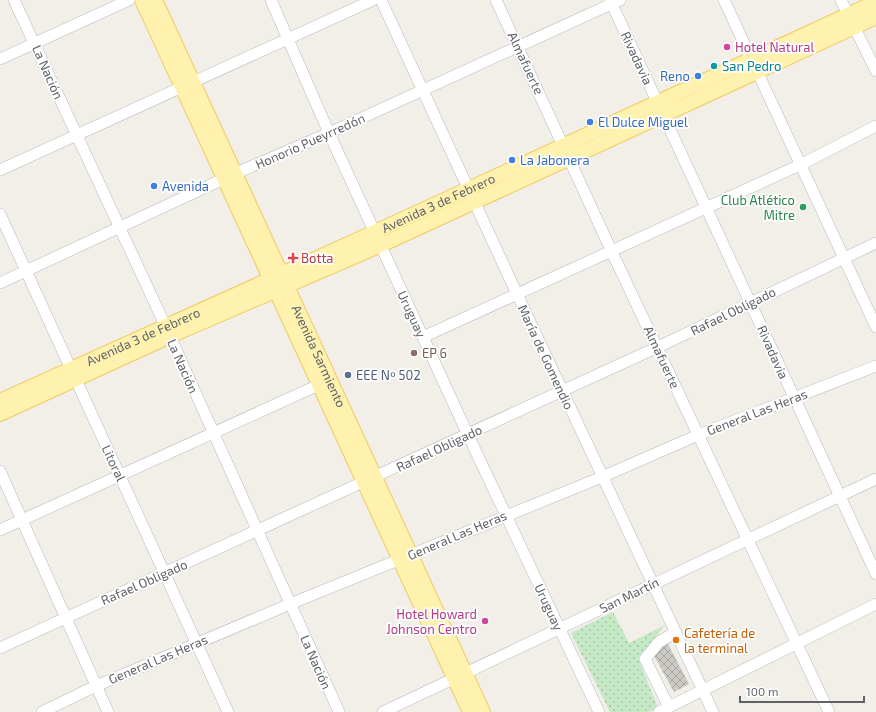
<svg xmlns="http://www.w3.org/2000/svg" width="876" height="712" font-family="'Exo 2',sans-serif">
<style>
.park{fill:url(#park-dots)}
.building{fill:url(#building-cross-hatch)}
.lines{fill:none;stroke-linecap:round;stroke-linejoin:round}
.minor-casing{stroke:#b5b8bc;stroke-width:12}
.major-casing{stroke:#f2c960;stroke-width:16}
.minor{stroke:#fff;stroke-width:11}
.major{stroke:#fff2af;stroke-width:14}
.hotel-dot{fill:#d1479c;stroke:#fff;stroke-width:1.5}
.culture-dot{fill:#0f9aa8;stroke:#fff;stroke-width:1.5}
.shop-dot{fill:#3f7fe0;stroke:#fff;stroke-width:1.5}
.leisure-dot{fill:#2e9e5b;stroke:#fff;stroke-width:1.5}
.health-dot{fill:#e0444e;stroke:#fff;stroke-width:1.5}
.education-dot{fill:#8d6e63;stroke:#fff;stroke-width:1.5}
.service-dot{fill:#5c6f8a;stroke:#fff;stroke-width:1.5}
.food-dot{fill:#e8710a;stroke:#fff;stroke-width:1.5}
.labels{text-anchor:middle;stroke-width:3.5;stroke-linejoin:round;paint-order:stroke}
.hotel-label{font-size:13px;fill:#b23c85;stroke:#fff;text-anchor:start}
.street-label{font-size:13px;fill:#5f6368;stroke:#fff}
.culture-label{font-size:13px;fill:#0d838f;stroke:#fff;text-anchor:start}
.shop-label{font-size:13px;fill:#366cbe;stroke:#fff;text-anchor:start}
.leisure-label{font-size:13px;fill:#27864d;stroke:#fff;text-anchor:end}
.health-label{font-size:13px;fill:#be3a42;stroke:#fff;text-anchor:start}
.education-label{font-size:13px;fill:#785e54;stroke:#fff;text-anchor:start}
.service-label{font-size:13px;fill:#4e5e75;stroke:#fff;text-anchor:start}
.food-label{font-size:13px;fill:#c56008;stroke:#fff;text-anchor:start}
</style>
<defs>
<pattern id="park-dots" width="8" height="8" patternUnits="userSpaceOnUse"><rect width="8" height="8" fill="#c5e8c5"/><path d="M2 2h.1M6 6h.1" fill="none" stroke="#a3c0a4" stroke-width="1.8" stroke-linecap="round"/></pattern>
<pattern id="building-cross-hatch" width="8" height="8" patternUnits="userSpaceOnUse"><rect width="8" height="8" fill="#cccac5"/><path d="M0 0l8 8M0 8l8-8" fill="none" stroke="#a9a8a4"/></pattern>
</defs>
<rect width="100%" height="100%" fill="#f1efe8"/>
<!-- park -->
<path class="park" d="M 613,612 L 629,643 L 665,625 L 638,658 L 658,708 L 649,712 L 610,712 L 571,633 Z"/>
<!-- building -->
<path class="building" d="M 668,644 L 689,684 L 674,692 L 652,652 Z"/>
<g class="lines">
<defs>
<path id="minor" d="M 14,0 L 165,325 L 339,712
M 271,0 L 329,133 L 468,435 L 599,712
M 381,0 L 517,294 L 713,712
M 496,0 L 611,250 L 829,712
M 610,0 L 876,574
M 724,0 L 876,327
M 841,0 L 876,71
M 0,59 L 129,0
M 0,170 L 373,0
M 0,214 L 228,712
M 0,283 L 234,174 L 329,133 L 620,0
M 423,337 L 802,164 L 876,126
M 0,471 L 108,712
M 0,530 L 325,382
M 0,648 L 658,347 L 876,243
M 669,707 L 645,659 L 659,642 L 676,632
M 42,712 L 96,686 L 290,604 L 602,477 L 698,435 L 876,366
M 383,712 L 876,479
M 659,712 L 876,604"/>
<g id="major">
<path d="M 142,0 L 470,712"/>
<path id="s1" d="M 155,0 L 483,712"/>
<path id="s2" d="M 0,401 L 375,232 L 876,2"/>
<path d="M 0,414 L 170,336 L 381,245 L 876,17"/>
</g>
</defs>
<!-- minor casing -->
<use href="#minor" class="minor-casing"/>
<!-- major casing -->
<use href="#major" class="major-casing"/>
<!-- minor -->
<use href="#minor" class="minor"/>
<!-- major -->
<use href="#major" class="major"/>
</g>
<!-- markers -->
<g class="hotel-dot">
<circle cx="727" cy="47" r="4"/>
<circle cx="485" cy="621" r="4"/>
</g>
<circle class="culture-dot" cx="714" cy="66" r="4"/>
<g class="shop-dot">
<circle cx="698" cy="76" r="4"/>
<circle cx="590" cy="122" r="4"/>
<circle cx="512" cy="160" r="4"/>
<circle cx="154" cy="186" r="4"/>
</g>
<circle class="leisure-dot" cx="803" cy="207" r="4"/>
<path class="health-dot" d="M291 252h4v4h4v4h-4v4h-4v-4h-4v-4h4z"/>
<circle class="education-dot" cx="414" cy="353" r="4"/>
<circle class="service-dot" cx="348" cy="375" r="4"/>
<circle class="food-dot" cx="676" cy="640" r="4"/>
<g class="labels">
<!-- hotel labels -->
<g class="hotel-label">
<text x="735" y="52">Hotel Natural</text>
<text x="477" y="619" text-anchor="end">Hotel Howard<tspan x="477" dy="15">Johnson Centro</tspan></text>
</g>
<!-- street labels -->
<g class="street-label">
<text transform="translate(637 58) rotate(65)" y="5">Rivadavia</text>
<text transform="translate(526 63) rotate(65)" y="5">Almafuerte</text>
<text transform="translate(48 72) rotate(66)" y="5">La Nación</text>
<text transform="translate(310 141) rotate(-24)" y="5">Honorio Pueyrredón</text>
<text dy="5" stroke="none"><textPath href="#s2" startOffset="481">Avenida 3 de Febrero</textPath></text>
<text transform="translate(733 311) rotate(-26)" y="5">Rafael Obligado</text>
<text transform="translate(412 314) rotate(65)" y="5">Uruguay</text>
<text dy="5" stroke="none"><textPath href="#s2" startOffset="157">Avenida 3 de Febrero</textPath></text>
<text transform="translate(773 352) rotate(66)" y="5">Rivadavia</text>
<text dy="5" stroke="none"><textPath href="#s1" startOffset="392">Avenida Sarmiento</textPath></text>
<text transform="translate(546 357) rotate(65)" y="5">María de Gomendio</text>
<text transform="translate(662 357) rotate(65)" y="5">Almafuerte</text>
<text transform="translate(183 366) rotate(66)" y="5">La Nación</text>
<text transform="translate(757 412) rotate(-21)" y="5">General Las Heras</text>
<text transform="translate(439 448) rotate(-25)" y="5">Rafael Obligado</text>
<text transform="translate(114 463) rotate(65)" y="5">Litoral</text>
<text transform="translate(457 535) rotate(-23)" y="5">General Las Heras</text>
<text transform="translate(144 582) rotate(-24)" y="5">Rafael Obligado</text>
<text transform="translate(629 595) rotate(-26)" y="5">San Martín</text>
<text transform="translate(549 607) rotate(65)" y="5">Uruguay</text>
<text transform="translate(158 659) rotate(-23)" y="5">General Las Heras</text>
<text transform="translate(316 662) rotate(66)" y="5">La Nación</text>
</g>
<!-- culture labels -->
<g class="culture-label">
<text x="722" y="71">San Pedro</text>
</g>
<!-- shop labels -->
<g class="shop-label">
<text x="690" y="81" text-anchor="end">Reno</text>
<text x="598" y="127">El Dulce Miguel</text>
<text x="520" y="165">La Jabonera</text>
<text x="162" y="191">Avenida</text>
</g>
<!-- leisure labels -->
<g class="leisure-label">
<text x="795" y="205">Club Atlético<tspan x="795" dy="15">Mitre</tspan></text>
</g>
<!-- health labels -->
<g class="health-label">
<text x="301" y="263">Botta</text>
</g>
<!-- education labels -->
<g class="education-label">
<text x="422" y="358">EP 6</text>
</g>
<!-- service labels -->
<g class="service-label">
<text x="356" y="380">EEE Nº 502</text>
</g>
<!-- food labels -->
<g class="food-label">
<text x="684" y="638">Cafetería de<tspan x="684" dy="15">la terminal</tspan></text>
</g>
</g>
<!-- scale -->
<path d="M740 696v6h124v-6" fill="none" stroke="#5f6368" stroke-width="2"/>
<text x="746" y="696" font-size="12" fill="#5f6368" stroke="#ffffff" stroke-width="3" paint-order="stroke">100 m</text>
</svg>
